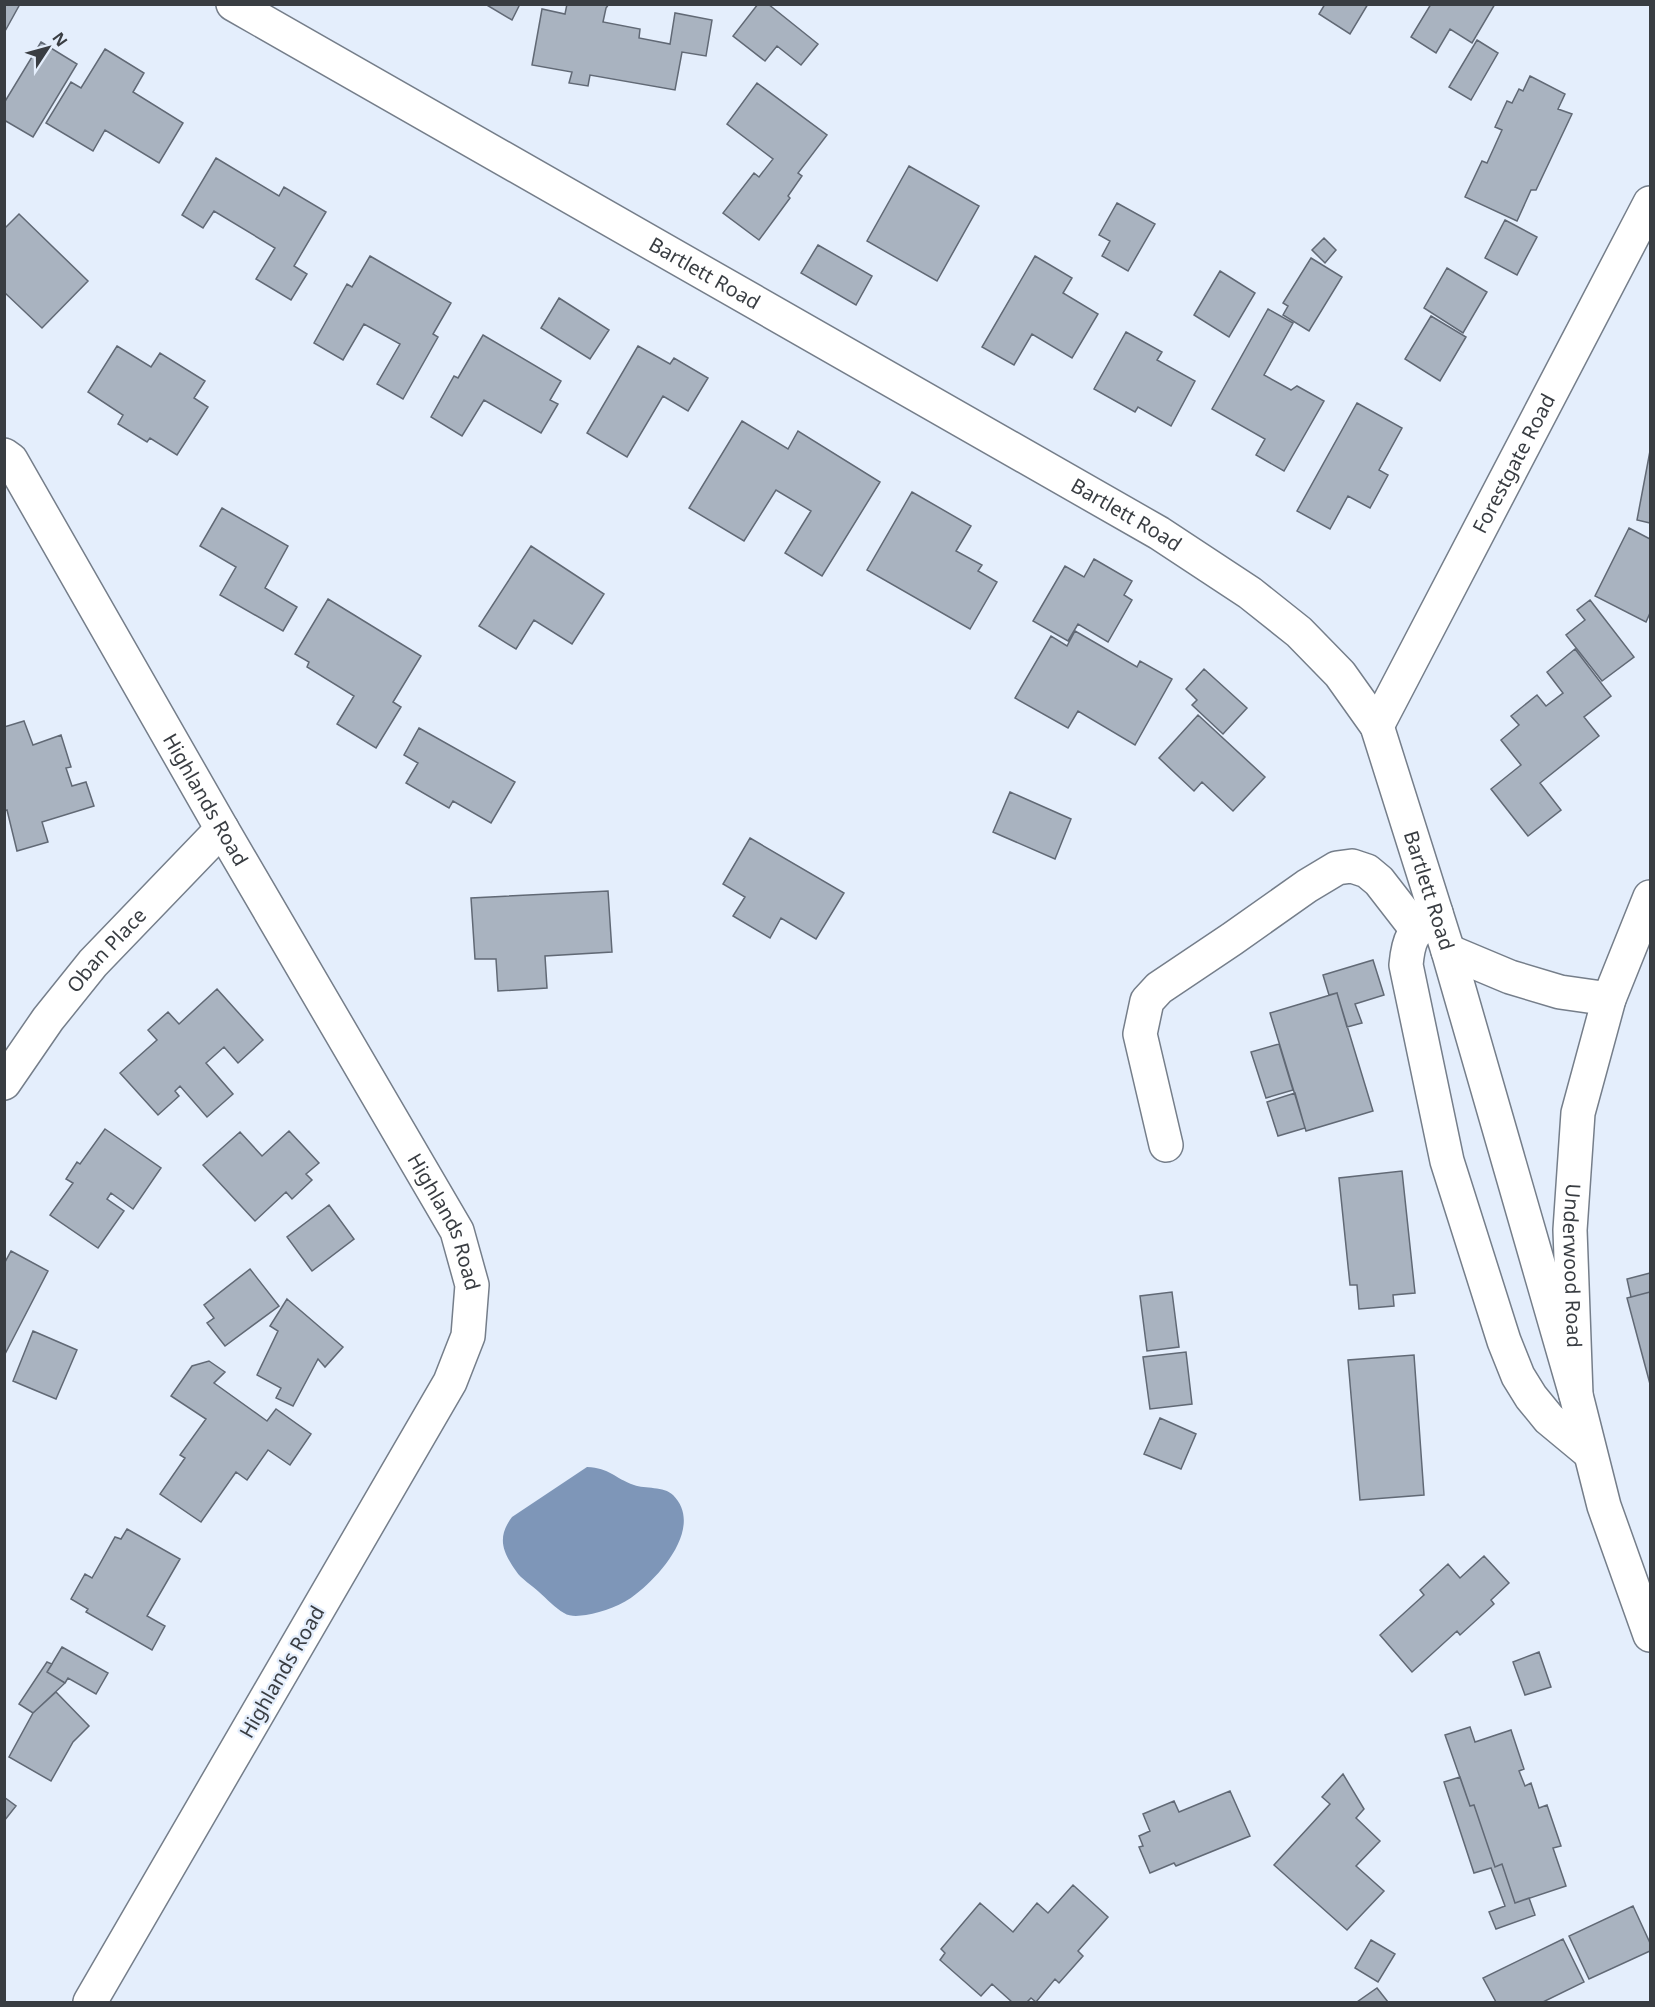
<svg xmlns="http://www.w3.org/2000/svg" width="1655" height="2007" font-family="'Noto Sans',sans-serif">
<style>
.water{fill:#7e96b8}
.building{fill:#a9b3c0;stroke:#616975;stroke-width:1.5}
.lines{fill:none;stroke-linecap:round;stroke-linejoin:round}
.minor-casing{stroke:#757e8a;stroke-width:36}
.minor{stroke:#fff;stroke-width:33}
.labels{text-anchor:middle;stroke-width:4.5;stroke-linejoin:round;paint-order:stroke}
.street-label{font-size:20px;fill:#393d42;stroke:#e4eefc}
</style>
<rect width="100%" height="100%" fill="#e4eefc"/>
<!-- water -->
<path class="water" d="M 587,1467 C 610,1468 614,1478 634,1485 C 645,1489 664,1486 673,1495 C 704,1526 661,1575 636,1594 C 623,1605 603,1612 586,1615 C 579,1616 570,1617 564,1613 C 555,1608 547,1599 539,1592 C 532,1585 521,1579 516,1571 C 502,1551 497,1537 512,1517 Z"/>
<!-- building -->
<path class="building" d="M 4,4 L 20,4 L 4,33 Z
M 485,4 L 520,4 L 512,20 Z
M 567,4 L 609,4 L 606,8 L 603,22 L 640,29 L 639,38 L 670,44 L 675,13 L 712,20 L 706,56 L 682,52 L 675,90 L 590,75 L 588,86 L 569,83 L 572,72 L 532,65 L 542,9 L 565,14 Z
M 758,4 L 768,4 L 818,44 L 801,65 L 777,46 L 765,61 L 733,36 Z
M 1325,4 L 1368,4 L 1350,34 L 1319,14 Z
M 1431,4 L 1495,4 L 1472,43 L 1450,29 L 1436,53 L 1411,37 Z
M 1477,40 L 1498,53 L 1471,100 L 1449,87 Z
M 41,42 L 77,64 L 33,137 L 4,120 L 4,103 Z
M 105,49 L 144,73 L 133,92 L 183,123 L 159,163 L 105,130 L 93,151 L 46,123 L 71,82 L 81,88 Z
M 1530,76 L 1565,94 L 1558,109 L 1572,114 L 1536,190 L 1531,190 L 1517,221 L 1465,197 L 1482,161 L 1487,163 L 1502,130 L 1495,127 L 1507,101 L 1512,103 L 1519,89 L 1523,91 Z
M 757,83 L 827,135 L 798,173 L 802,176 L 788,196 L 790,198 L 759,240 L 723,213 L 754,173 L 759,177 L 773,159 L 727,124 Z
M 216,158 L 279,196 L 284,187 L 326,212 L 294,266 L 307,274 L 291,300 L 256,279 L 275,248 L 214,211 L 203,228 L 182,215 Z
M 909,166 L 979,206 L 937,281 L 867,241 Z
M 1117,203 L 1155,224 L 1128,271 L 1102,256 L 1110,241 L 1099,235 Z
M 19,214 L 88,281 L 42,328 L 4,292 L 4,229 Z
M 1505,220 L 1537,237 L 1517,275 L 1485,258 Z
M 1324,238 L 1336,250 L 1325,263 L 1312,250 Z
M 818,245 L 872,276 L 856,305 L 801,273 Z
M 370,256 L 451,303 L 433,334 L 438,337 L 403,399 L 377,384 L 400,344 L 364,324 L 343,360 L 314,343 L 347,284 L 352,287 Z
M 1035,256 L 1072,278 L 1063,293 L 1098,314 L 1072,358 L 1032,334 L 1014,365 L 982,347 Z
M 1311,258 L 1342,277 L 1309,331 L 1283,315 L 1288,306 L 1283,303 Z
M 1447,268 L 1487,292 L 1463,333 L 1424,308 Z
M 1220,271 L 1255,293 L 1229,337 L 1194,315 Z
M 559,298 L 609,330 L 590,359 L 541,328 Z
M 1268,309 L 1293,323 L 1264,375 L 1291,390 L 1297,386 L 1324,401 L 1284,471 L 1256,455 L 1265,439 L 1212,409 Z
M 1431,316 L 1466,337 L 1440,381 L 1405,359 Z
M 1126,332 L 1162,352 L 1157,360 L 1195,381 L 1171,426 L 1138,407 L 1135,412 L 1094,389 Z
M 483,335 L 561,381 L 550,400 L 558,404 L 541,433 L 484,400 L 462,436 L 431,417 L 454,376 L 458,378 Z
M 117,346 L 151,367 L 160,353 L 205,381 L 194,398 L 208,407 L 177,455 L 150,438 L 147,442 L 118,424 L 123,415 L 88,392 Z
M 638,346 L 670,364 L 674,358 L 708,378 L 688,411 L 663,396 L 627,457 L 587,433 Z
M 1357,403 L 1402,428 L 1379,470 L 1388,475 L 1370,508 L 1348,496 L 1330,529 L 1297,511 Z
M 742,421 L 788,449 L 798,431 L 880,482 L 822,576 L 785,553 L 811,511 L 776,490 L 744,541 L 689,508 Z
M 1650,451 L 1650,523 L 1637,520 Z
M 912,492 L 971,526 L 956,551 L 982,565 L 978,571 L 997,582 L 970,629 L 867,570 Z
M 222,508 L 288,546 L 265,588 L 297,607 L 283,631 L 220,595 L 236,567 L 200,546 Z
M 1629,528 L 1650,539 L 1650,613 L 1646,622 L 1595,596 Z
M 531,546 L 604,594 L 572,644 L 534,620 L 516,649 L 479,626 Z
M 1094,559 L 1132,581 L 1124,595 L 1132,600 L 1108,642 L 1078,624 L 1068,641 L 1033,621 L 1065,566 L 1084,577 Z
M 328,599 L 421,656 L 393,702 L 401,707 L 376,748 L 337,724 L 354,696 L 307,667 L 309,662 L 295,654 Z
M 1590,600 L 1634,657 L 1602,681 L 1566,635 L 1585,620 L 1577,610 Z
M 1075,631 L 1137,667 L 1140,661 L 1172,679 L 1135,745 L 1078,711 L 1068,728 L 1015,698 L 1051,636 L 1067,646 Z
M 1575,649 L 1611,696 L 1584,717 L 1599,736 L 1540,783 L 1561,810 L 1528,836 L 1491,789 L 1521,765 L 1501,740 L 1519,725 L 1511,716 L 1537,695 L 1546,706 L 1563,693 L 1547,672 Z
M 1204,669 L 1247,708 L 1223,734 L 1192,705 L 1197,700 L 1186,689 Z
M 1198,715 L 1265,777 L 1233,811 L 1202,782 L 1194,791 L 1159,758 Z
M 24,721 L 33,745 L 61,735 L 71,767 L 66,768 L 72,786 L 86,782 L 94,806 L 42,822 L 48,842 L 17,851 L 7,810 L 4,811 L 4,727 Z
M 419,728 L 515,782 L 491,823 L 453,801 L 449,808 L 406,783 L 418,763 L 404,755 Z
M 1010,792 L 1071,819 L 1055,859 L 993,832 Z
M 750,838 L 844,893 L 816,939 L 781,918 L 770,938 L 733,916 L 745,897 L 723,884 Z
M 608,891 L 612,952 L 545,956 L 547,988 L 498,991 L 496,959 L 475,959 L 471,898 Z
M 1373,960 L 1384,995 L 1355,1004 L 1362,1023 L 1347,1027 L 1337,993 L 1329,995 L 1323,975 Z
M 217,989 L 263,1040 L 238,1063 L 224,1047 L 206,1063 L 233,1094 L 207,1117 L 180,1086 L 175,1091 L 179,1096 L 158,1115 L 120,1073 L 157,1040 L 148,1030 L 168,1012 L 179,1024 Z
M 1337,993 L 1373,1111 L 1306,1131 L 1270,1013 Z
M 1279,1044 L 1293,1090 L 1266,1098 L 1251,1052 Z
M 1295,1093 L 1305,1128 L 1278,1136 L 1267,1102 Z
M 105,1129 L 161,1168 L 133,1209 L 111,1193 L 107,1199 L 124,1211 L 98,1248 L 50,1215 L 73,1183 L 66,1179 L 77,1162 L 80,1164 Z
M 289,1131 L 319,1163 L 306,1174 L 312,1180 L 292,1199 L 286,1192 L 255,1221 L 203,1165 L 240,1132 L 262,1156 Z
M 1402,1171 L 1415,1293 L 1393,1295 L 1394,1306 L 1359,1309 L 1357,1285 L 1350,1285 L 1339,1178 Z
M 329,1205 L 354,1239 L 312,1271 L 287,1237 Z
M 11,1251 L 48,1271 L 4,1356 L 4,1264 Z
M 250,1269 L 279,1306 L 225,1346 L 207,1323 L 214,1318 L 204,1305 Z
M 1650,1273 L 1650,1292 L 1631,1297 L 1627,1279 Z
M 1172,1292 L 1179,1347 L 1147,1351 L 1140,1296 Z
M 1650,1292 L 1650,1384 L 1627,1298 Z
M 287,1299 L 343,1347 L 325,1367 L 318,1359 L 293,1406 L 276,1398 L 281,1388 L 257,1375 L 278,1331 L 270,1326 Z
M 33,1331 L 77,1350 L 56,1399 L 13,1381 Z
M 1186,1352 L 1192,1404 L 1150,1409 L 1143,1357 Z
M 1414,1355 L 1424,1495 L 1360,1500 L 1348,1360 Z
M 209,1361 L 225,1372 L 214,1383 L 267,1421 L 276,1409 L 311,1434 L 290,1465 L 268,1450 L 247,1480 L 236,1472 L 201,1522 L 160,1494 L 185,1458 L 180,1455 L 206,1419 L 171,1396 L 192,1366 Z
M 1160,1418 L 1196,1434 L 1181,1469 L 1144,1454 Z
M 127,1529 L 180,1559 L 147,1616 L 165,1626 L 152,1650 L 86,1612 L 88,1609 L 71,1599 L 85,1574 L 92,1578 L 115,1537 L 121,1539 Z
M 1484,1556 L 1509,1583 L 1491,1600 L 1494,1604 L 1460,1635 L 1457,1631 L 1412,1672 L 1380,1635 L 1424,1595 L 1420,1590 L 1448,1564 L 1460,1578 Z
M 62,1647 L 108,1673 L 96,1694 L 68,1678 L 65,1683 L 47,1672 Z
M 1539,1652 L 1551,1687 L 1525,1695 L 1513,1662 Z
M 47,1662 L 52,1664 L 47,1672 L 65,1683 L 33,1713 L 19,1704 Z
M 56,1692 L 89,1726 L 73,1742 L 51,1781 L 9,1757 L 33,1713 Z
M 1470,1727 L 1475,1742 L 1511,1730 L 1524,1769 L 1519,1771 L 1525,1786 L 1531,1783 L 1539,1808 L 1547,1805 L 1561,1846 L 1553,1848 L 1566,1886 L 1515,1903 L 1502,1864 L 1495,1867 L 1474,1805 L 1470,1806 L 1445,1735 Z
M 1343,1774 L 1364,1809 L 1356,1818 L 1380,1841 L 1356,1866 L 1384,1891 L 1347,1930 L 1274,1865 L 1330,1804 L 1322,1797 Z
M 1460,1777 L 1470,1806 L 1474,1805 L 1495,1867 L 1502,1864 L 1515,1903 L 1529,1898 L 1535,1915 L 1496,1929 L 1489,1912 L 1505,1906 L 1491,1868 L 1474,1873 L 1444,1782 Z
M 1230,1791 L 1250,1836 L 1176,1866 L 1174,1863 L 1150,1873 L 1139,1847 L 1143,1846 L 1139,1836 L 1150,1831 L 1143,1814 L 1174,1801 L 1179,1812 Z
M 4,1797 L 16,1806 L 4,1821 Z
M 1073,1885 L 1108,1917 L 1078,1951 L 1083,1956 L 1059,1983 L 1055,1979 L 1036,2002 L 1031,1998 L 1027,2002 L 1012,2002 L 992,1984 L 981,1996 L 940,1960 L 945,1953 L 941,1949 L 980,1903 L 1013,1932 L 1037,1903 L 1048,1913 Z
M 1633,1906 L 1650,1943 L 1650,1951 L 1589,1979 L 1569,1936 Z
M 1563,1939 L 1584,1982 L 1543,2002 L 1496,2002 L 1483,1978 Z
M 1371,1940 L 1395,1954 L 1378,1982 L 1355,1968 Z
M 1377,1988 L 1388,2002 L 1357,2002 Z"/>
<g class="lines">
<defs>
<g id="minor">
<path id="s1" d="M 233,4 L 1159,533 L 1250,593 L 1299,632 L 1340,674 L 1377,726 L 1448,951 L 1576,1395"/>
<path id="s2" d="M 4,455 L 11,460 L 222,829 L 457,1231 L 472,1285 L 468,1336 L 450,1382 L 90,2002"/>
<path id="s3" d="M 1377,726 L 1650,203"/>
<path id="s4" d="M 1650,897 L 1609,999 L 1578,1113 L 1570,1230 L 1576,1395 L 1604,1506 L 1650,1635"/>
<path d="M 1436,913 C 1414,933 1409,934 1406,965 L 1447,1161 L 1504,1341 L 1518,1376 L 1531,1397 L 1549,1419 L 1590,1453"/>
<path d="M 1448,951 L 1510,977 L 1560,992 L 1609,999"/>
<path id="s5" d="M 4,1083 L 48,1019 L 93,963 L 222,829"/>
<path d="M 1166,1145 L 1140,1034 L 1147,1001 L 1159,988 L 1232,939 L 1307,886 L 1337,868 L 1352,866 L 1367,871 L 1379,881 L 1417,930"/>
</g>
</defs>
<!-- minor casing -->
<use href="#minor" class="minor-casing"/>
<!-- minor -->
<use href="#minor" class="minor"/>
</g>
<g class="labels">
<!-- street labels -->
<g class="street-label">
<text dy="7" stroke="none"><textPath href="#s1" startOffset="543">Bartlett Road</textPath></text>
<text dy="7" stroke="none"><textPath href="#s3" startOffset="296">Forestgate Road</textPath></text>
<text dy="7" stroke="none"><textPath href="#s1" startOffset="1029">Bartlett Road</textPath></text>
<text dy="7" stroke="none"><textPath href="#s2" startOffset="400">Highlands Road</textPath></text>
<text dy="7" stroke="none"><textPath href="#s1" startOffset="1533">Bartlett Road</textPath></text>
<text dy="7" stroke="none"><textPath href="#s5" startOffset="168">Oban Place</textPath></text>
<text dy="7" stroke="none"><textPath href="#s2" startOffset="886">Highlands Road</textPath></text>
<text dy="7" stroke="none"><textPath href="#s4" startOffset="381">Underwood Road</textPath></text>
<text transform="translate(282 1672) rotate(-60)" y="7">Highlands Road</text>
</g>
</g>
<!-- border -->
<rect width="1655" height="2007" fill="none" stroke="#393d42" stroke-width="12"/>
<!-- north arrow -->
<g transform="translate(48 48) rotate(54)" stroke="#e4eefc" stroke-width="4.5" paint-order="stroke">
<path d="M0-4.5L10 22L0 15L-10 22Z" fill="#393d42"/>
<text y="-9" font-size="16" font-weight="bold" text-anchor="middle" fill="#393d42">N</text>
</g>
</svg>
